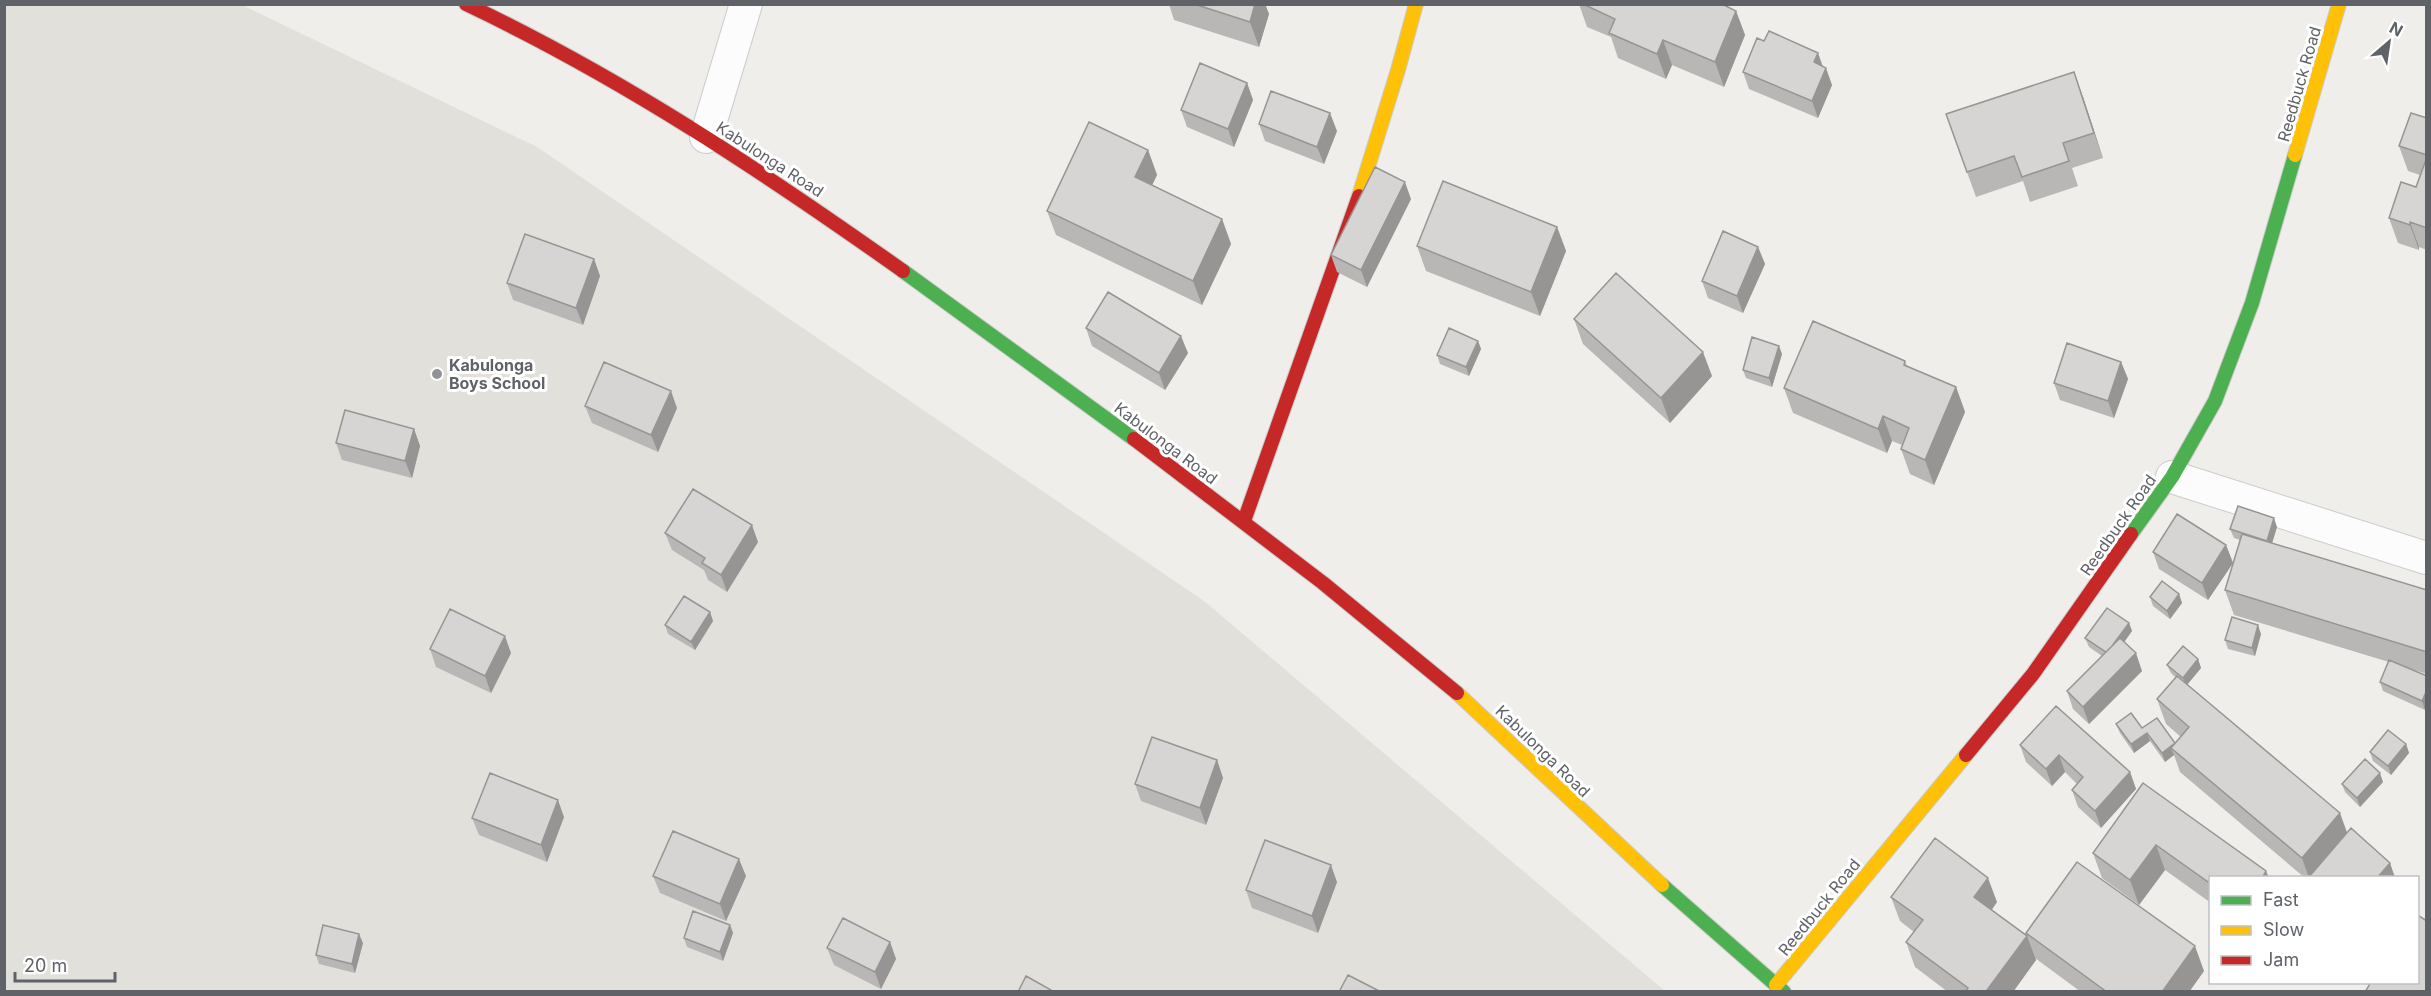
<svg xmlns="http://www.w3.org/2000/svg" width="2431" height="996" font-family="Inter,sans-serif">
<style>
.education{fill:#e2e0da}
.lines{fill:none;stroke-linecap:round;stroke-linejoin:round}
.street-casing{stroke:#cbcccc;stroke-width:34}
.fast-casing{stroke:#cacacb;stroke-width:16}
.slow-casing{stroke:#cacacb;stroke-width:16}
.jam-casing{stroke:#cacacb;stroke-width:16}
.street{stroke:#fdfcfc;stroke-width:32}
.fast{stroke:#4caf50;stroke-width:14}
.slow{stroke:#ffc107;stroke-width:14}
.jam{stroke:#c62828;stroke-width:14}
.wall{fill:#b8b7b5}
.shaded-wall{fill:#969594}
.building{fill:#d6d5d3;stroke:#969594;stroke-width:1.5}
.poi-dot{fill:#919496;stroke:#fff;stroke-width:2}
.labels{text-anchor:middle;stroke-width:6;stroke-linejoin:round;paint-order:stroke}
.street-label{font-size:16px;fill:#5f6368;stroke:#fff}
.poi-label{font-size:16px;font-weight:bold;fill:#5f6368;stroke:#fff;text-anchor:start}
</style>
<rect width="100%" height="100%" fill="#efeeea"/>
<!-- education -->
<path class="education" d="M 5,4 L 242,5 L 537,147 L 1204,601 L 1665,991 L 5,992 Z"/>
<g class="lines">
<defs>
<path id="street" d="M 706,137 L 746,4
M 2172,477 L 2426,558"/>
<path id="fast" d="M 903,271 L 1134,439
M 2131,534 L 2172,477 L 2215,401 L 2252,303 L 2295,155
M 1662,885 L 1784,992"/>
<path id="slow" d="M 2295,155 L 2339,4
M 1359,196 L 1398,70 L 1416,4
M 1457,693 L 1662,885
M 1776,985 L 1966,755"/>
<path id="jam" d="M 466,4 C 622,78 762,171 903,271
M 1134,439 L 1323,583 L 1457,693
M 1244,521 L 1359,196
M 1966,755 L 2033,674 L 2131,534"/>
</defs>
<!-- street casing -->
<use href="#street" class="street-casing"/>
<!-- fast casing -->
<use href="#fast" class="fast-casing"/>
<!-- slow casing -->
<use href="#slow" class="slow-casing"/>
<!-- jam casing -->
<use href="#jam" class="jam-casing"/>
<!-- street -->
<use href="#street" class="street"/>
<!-- fast -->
<use href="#fast" class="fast"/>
<!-- slow -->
<use href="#slow" class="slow"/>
<!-- jam -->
<use href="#jam" class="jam"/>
</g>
<!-- wall -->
<path class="wall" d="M 1169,4 L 1265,4 L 1269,14 L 1259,47 L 1174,20 Z
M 1579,4 L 1722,4 L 1736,11 L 1745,35 L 1724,87 L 1672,65 L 1666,79 L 1618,58 L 1611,37 L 1587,27 Z
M 1764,41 L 1818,53 L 1822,66 L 1832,85 L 1818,118 L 1749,89 L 1743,72 Z
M 1247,83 L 1253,100 L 1234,147 L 1187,127 L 1181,110 Z
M 2083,97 L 2103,158 L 2072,168 L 2078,186 L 2030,202 L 2023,181 L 1976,197 L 1946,114 Z
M 2427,118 L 2427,250 L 2419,247 L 2419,250 L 2398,243 L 2389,218 L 2416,187 L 2420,175 L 2408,171 L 2399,146 Z
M 1259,124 L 1337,131 L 1324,164 L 1265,141 Z
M 1148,150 L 1157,175 L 1152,185 L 1222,219 L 1231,244 L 1202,305 L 1056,235 L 1047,211 Z
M 1411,199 L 1367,287 L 1337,272 L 1331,255 Z
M 1557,227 L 1566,251 L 1540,316 L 1426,271 L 1417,246 Z
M 1758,247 L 1765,264 L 1743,313 L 1708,298 L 1702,281 Z
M 594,259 L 600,276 L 583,325 L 513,300 L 507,283 Z
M 1574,319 L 1712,376 L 1670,423 L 1583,344 Z
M 1086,328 L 1188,353 L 1165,390 L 1092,346 Z
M 1478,341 L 1481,349 L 1469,376 L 1440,364 L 1437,355 Z
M 1782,354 L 1772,387 L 1746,378 L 1743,370 Z
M 1905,361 L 1907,366 L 1956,387 L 1965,412 L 1934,485 L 1910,474 L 1901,449 L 1902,445 L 1892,441 L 1887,453 L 1793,413 L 1784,388 Z
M 2121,362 L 2128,379 L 2114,418 L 2060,400 L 2054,383 Z
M 585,406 L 677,408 L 658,452 L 592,423 Z
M 414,429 L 420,446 L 412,478 L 342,460 L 336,443 Z
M 2277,527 L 2272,543 L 2427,590 L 2427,674 L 2408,668 L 2427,676 L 2427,707 L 2425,710 L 2383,691 L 2380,682 L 2389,662 L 2234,615 L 2225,590 L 2240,540 L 2234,538 L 2230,529 Z
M 665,533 L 758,542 L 727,592 L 708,580 L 704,570 L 672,550 Z
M 2226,545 L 2233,563 L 2208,600 L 2159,569 L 2153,552 Z
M 2179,594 L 2182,603 L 2170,619 L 2153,606 L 2150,597 Z
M 710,612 L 713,621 L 695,650 L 668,634 L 665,625 Z
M 2129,623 L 2132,631 L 2124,642 L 2142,671 L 2089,724 L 2073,709 L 2067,691 L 2102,656 L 2089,647 L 2085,638 Z
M 2261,634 L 2255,656 L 2228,649 L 2225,640 Z
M 430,649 L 511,653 L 491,693 L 436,667 Z
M 2198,659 L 2201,668 L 2187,685 L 2347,833 L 2390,863 L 2395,878 L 2305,878 L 2180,772 L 2174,755 L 2165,762 L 2150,741 L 2134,753 L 2120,733 L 2116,724 L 2142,728 L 2175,743 L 2181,737 L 2166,724 L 2157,699 L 2176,678 L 2171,673 L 2167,665 Z
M 2406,744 L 2409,753 L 2391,775 L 2373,761 L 2370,752 Z
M 2020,745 L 2130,772 L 2136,789 L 2101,828 L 2078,807 L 2072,790 L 2077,784 L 2065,772 L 2052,786 L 2026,762 Z
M 1217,760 L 1223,778 L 1206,825 L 1141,801 L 1135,784 Z
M 2383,782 L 2360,807 L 2345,792 L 2342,784 Z
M 2143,783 L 2266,871 L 2269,878 L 2211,878 L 2211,903 L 2165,870 L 2139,905 L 2102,878 L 2093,853 Z
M 564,817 L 547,862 L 479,835 L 472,818 Z
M 653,876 L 746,876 L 726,921 L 660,893 Z
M 1337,882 L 1318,933 L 1252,908 L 1246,890 Z
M 1891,897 L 1997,902 L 1992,910 L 2027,935 L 2026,933 L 2204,971 L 2189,992 L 2081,992 L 2035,958 L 2036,960 L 2013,992 L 1948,992 L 1915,967 L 1906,942 L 1914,932 L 1900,921 Z
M 730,925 L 733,933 L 723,961 L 687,947 L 684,938 Z
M 890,942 L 896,959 L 881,989 L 834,965 L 827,948 Z
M 363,943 L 355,973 L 319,964 L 316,955 Z"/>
<!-- shaded-wall -->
<path class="shaded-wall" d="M 1255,4 L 1265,4 L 1269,14 L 1259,47 L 1250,22 Z
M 1736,11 L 1745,35 L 1724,87 L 1715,62 Z
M 1663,40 L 1672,65 L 1666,79 L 1657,54 Z
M 1818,53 L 1824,70 L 1814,62 Z
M 1826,68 L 1832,85 L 1818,118 L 1812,101 Z
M 2074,72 L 2083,97 L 2103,158 L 2094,133 Z
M 1247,83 L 1253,100 L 1234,147 L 1228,129 Z
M 1330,113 L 1337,131 L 1324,164 L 1317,147 Z
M 1148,150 L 1157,175 L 1144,202 L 1135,177 Z
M 1405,182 L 1411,199 L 1367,287 L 1361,270 Z
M 1222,219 L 1231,244 L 1202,305 L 1193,281 Z
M 2410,222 L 2419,247 L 2419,250 L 2410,225 Z
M 1557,227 L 1566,251 L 1540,316 L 1531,292 Z
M 1758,247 L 1765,264 L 1743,313 L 1737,296 Z
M 594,259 L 600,276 L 583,325 L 576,308 Z
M 1181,336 L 1188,353 L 1165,390 L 1159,373 Z
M 1478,341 L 1481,349 L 1469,376 L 1466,367 Z
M 1779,346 L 1782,354 L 1772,387 L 1769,378 Z
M 1703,352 L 1712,376 L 1670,423 L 1661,398 Z
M 2121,362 L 2128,379 L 2114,418 L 2108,401 Z
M 1956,387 L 1965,412 L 1934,485 L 1925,460 Z
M 671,391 L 677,408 L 658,452 L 651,435 Z
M 1883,416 L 1892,441 L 1887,453 L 1878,429 Z
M 414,429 L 420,446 L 412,478 L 405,461 Z
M 2274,518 L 2277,527 L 2270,550 L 2267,541 Z
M 752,525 L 758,542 L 727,592 L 721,575 Z
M 2226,545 L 2233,563 L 2208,600 L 2202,583 Z
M 2179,594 L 2182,603 L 2170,619 L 2167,611 Z
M 710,612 L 713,621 L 695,650 L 691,642 Z
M 2129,623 L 2132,631 L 2110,662 L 2107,653 Z
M 2258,625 L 2261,634 L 2255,656 L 2252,648 Z
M 505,636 L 511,653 L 491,693 L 485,676 Z
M 2136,653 L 2142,671 L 2089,724 L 2083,707 Z
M 2198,659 L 2201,668 L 2186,686 L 2183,678 Z
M 2427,690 L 2427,707 L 2425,710 L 2422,701 Z
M 2147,733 L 2150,741 L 2134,753 L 2131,744 Z
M 2175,743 L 2171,748 L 2174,755 L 2165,762 L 2162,753 Z
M 2406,744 L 2409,753 L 2391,775 L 2388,766 Z
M 2059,755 L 2065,772 L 2052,786 L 2046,769 Z
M 1217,760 L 1223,778 L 1206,825 L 1200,808 Z
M 2130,772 L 2136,789 L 2101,828 L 2095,811 Z
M 2380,773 L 2383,782 L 2360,807 L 2357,798 Z
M 558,800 L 564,817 L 547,862 L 541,845 Z
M 2340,813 L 2349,838 L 2309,878 L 2302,858 Z
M 2156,845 L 2165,870 L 2139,905 L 2130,880 Z
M 739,859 L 746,876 L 726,921 L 720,904 Z
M 2390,863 L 2395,878 L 2377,878 Z
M 1331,865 L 1337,882 L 1318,933 L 1312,916 Z
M 2266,871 L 2269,878 L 2262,878 Z
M 1988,878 L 1997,902 L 1983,921 L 1974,897 Z
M 730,925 L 733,933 L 723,961 L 720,952 Z
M 359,934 L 363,943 L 355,973 L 352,964 Z
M 2027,936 L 2036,960 L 2013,992 L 1988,992 L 1987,990 Z
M 890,942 L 896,959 L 881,989 L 875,972 Z
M 2195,946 L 2204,971 L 2189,992 L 2162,992 Z"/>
<!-- building -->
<path class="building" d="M 1194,4 L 1255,4 L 1250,22 Z
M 1583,4 L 1722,4 L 1736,11 L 1715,62 L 1663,40 L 1657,54 L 1609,33 L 1615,19 Z
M 1769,31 L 1818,53 L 1814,62 L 1826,68 L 1812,101 L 1743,72 L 1757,38 L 1764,41 Z
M 1200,63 L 1247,83 L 1228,129 L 1181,110 Z
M 2074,72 L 2094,133 L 2063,143 L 2069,161 L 2022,177 L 2014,156 L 1967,172 L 1946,114 Z
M 1271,91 L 1330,113 L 1317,147 L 1259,124 Z
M 2411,113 L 2427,118 L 2427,155 L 2399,146 Z
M 1089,122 L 1148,150 L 1135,177 L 1222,219 L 1193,281 L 1047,211 Z
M 2427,157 L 2427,228 L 2410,222 L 2410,225 L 2389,218 L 2401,182 L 2416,187 Z
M 1375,167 L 1405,182 L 1361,270 L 1331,255 Z
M 1443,181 L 1557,227 L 1531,292 L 1417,246 Z
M 1723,231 L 1758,247 L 1737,296 L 1702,281 Z
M 525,234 L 594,259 L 576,308 L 507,283 Z
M 1616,273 L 1703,352 L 1661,398 L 1574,319 Z
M 1108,292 L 1181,336 L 1159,373 L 1086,328 Z
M 1813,321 L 1905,361 L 1904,365 L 1956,387 L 1925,460 L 1901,449 L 1909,428 L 1883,416 L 1878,429 L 1784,388 Z
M 1449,328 L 1478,341 L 1466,367 L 1437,355 Z
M 1752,337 L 1779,346 L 1769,378 L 1743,370 Z
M 2067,343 L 2121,362 L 2108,401 L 2054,383 Z
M 604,362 L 671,391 L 651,435 L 585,406 Z
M 345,410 L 414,429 L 405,461 L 336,443 Z
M 693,489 L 752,525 L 721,575 L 702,563 L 705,558 L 665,533 Z
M 2238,506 L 2274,518 L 2267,541 L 2230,529 Z
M 2177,514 L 2226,545 L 2202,583 L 2153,552 Z
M 2242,534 L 2427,590 L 2427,652 L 2225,590 Z
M 2162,581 L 2179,594 L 2167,611 L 2150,597 Z
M 684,596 L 710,612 L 691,642 L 665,625 Z
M 2107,608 L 2129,623 L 2112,646 L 2106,652 L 2085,638 Z
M 450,609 L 505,636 L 485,676 L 430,649 Z
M 2232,617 L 2258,625 L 2252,648 L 2225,640 Z
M 2120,638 L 2136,653 L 2083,707 L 2067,691 Z
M 2183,646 L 2198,659 L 2183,678 L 2167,665 Z
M 2389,660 L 2427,676 L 2427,690 L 2422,701 L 2380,682 Z
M 2177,676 L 2340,813 L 2302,858 L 2171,748 L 2189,727 L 2157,699 Z
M 2056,706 L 2130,772 L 2095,811 L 2072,790 L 2083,777 L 2059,755 L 2046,769 L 2020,745 Z
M 2131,713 L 2142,728 L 2157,718 L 2175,743 L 2162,753 L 2147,733 L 2131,744 L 2116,724 Z
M 2388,730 L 2406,744 L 2388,766 L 2370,752 Z
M 1152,737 L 1217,760 L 1200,808 L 1135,784 Z
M 2365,759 L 2380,773 L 2357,798 L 2342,784 Z
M 490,773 L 558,800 L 541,845 L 472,818 Z
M 2143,783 L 2266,871 L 2262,878 L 2211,878 L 2211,884 L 2156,845 L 2130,880 L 2093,853 Z
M 2351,828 L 2390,863 L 2377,878 L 2308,878 Z
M 673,831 L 739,859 L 720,904 L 653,876 Z
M 1935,838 L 1988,878 L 1974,897 L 2027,936 L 1987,990 L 1990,992 L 1965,992 L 1968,988 L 1906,942 L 1923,920 L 1891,897 Z
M 1265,840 L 1331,865 L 1312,916 L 1246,890 Z
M 2077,862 L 2195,946 L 2162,992 L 2107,992 L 2026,933 Z
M 693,911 L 730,925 L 720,952 L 684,938 Z
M 2419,916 L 2427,921 L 2427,992 L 2365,992 L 2371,982 L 2418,982 L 2418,917 Z
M 843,918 L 890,942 L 875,972 L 827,948 Z
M 323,925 L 359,934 L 352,964 L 316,955 Z
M 1348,975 L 1381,992 L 1339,992 Z
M 1026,976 L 1051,990 L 1050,992 L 1018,992 Z"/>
<!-- markers -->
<circle class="poi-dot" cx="437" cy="374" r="6"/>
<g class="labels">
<!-- street labels -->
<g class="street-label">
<text transform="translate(2299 84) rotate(-74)" y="6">Reedbuck Road</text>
<text transform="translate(770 159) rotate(33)" y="6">Kabulonga Road</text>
<text transform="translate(1166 443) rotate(37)" y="6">Kabulonga Road</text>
<text transform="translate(2118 525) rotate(-55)" y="6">Reedbuck Road</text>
<text transform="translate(1543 751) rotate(44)" y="6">Kabulonga Road</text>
<text transform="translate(1819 907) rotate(-51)" y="6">Reedbuck Road</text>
</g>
<!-- poi labels -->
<g class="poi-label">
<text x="449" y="371">Kabulonga<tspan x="449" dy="18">Boys School</tspan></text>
</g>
</g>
<!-- border -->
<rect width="2431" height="996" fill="none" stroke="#5f6368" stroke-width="12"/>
<!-- legend -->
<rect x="2209" y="876" width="210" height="108" fill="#ffffff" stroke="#bfc1c3" stroke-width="1.5"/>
<rect x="2221" y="896" width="30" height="9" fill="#4caf50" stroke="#bfc1c3" stroke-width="1.5"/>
<text x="2263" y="906" font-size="18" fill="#5f6368">Fast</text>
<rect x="2221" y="926" width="30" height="9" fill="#ffc107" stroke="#bfc1c3" stroke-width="1.5"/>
<text x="2263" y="936" font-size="18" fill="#5f6368">Slow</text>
<rect x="2221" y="956" width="30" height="9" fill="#c62828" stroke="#bfc1c3" stroke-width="1.5"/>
<text x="2263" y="966" font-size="18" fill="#5f6368">Jam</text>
<!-- north arrow -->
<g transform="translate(2389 42) rotate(29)" stroke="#ffffff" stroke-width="4.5" paint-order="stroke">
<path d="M0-4.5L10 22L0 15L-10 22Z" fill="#5f6368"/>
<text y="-9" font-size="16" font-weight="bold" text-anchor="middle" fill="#5f6368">N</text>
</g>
<!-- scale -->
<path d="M15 972v9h100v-9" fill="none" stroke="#5f6368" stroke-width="3"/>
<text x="24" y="972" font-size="18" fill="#5f6368" stroke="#ffffff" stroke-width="4.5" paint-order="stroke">20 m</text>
</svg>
